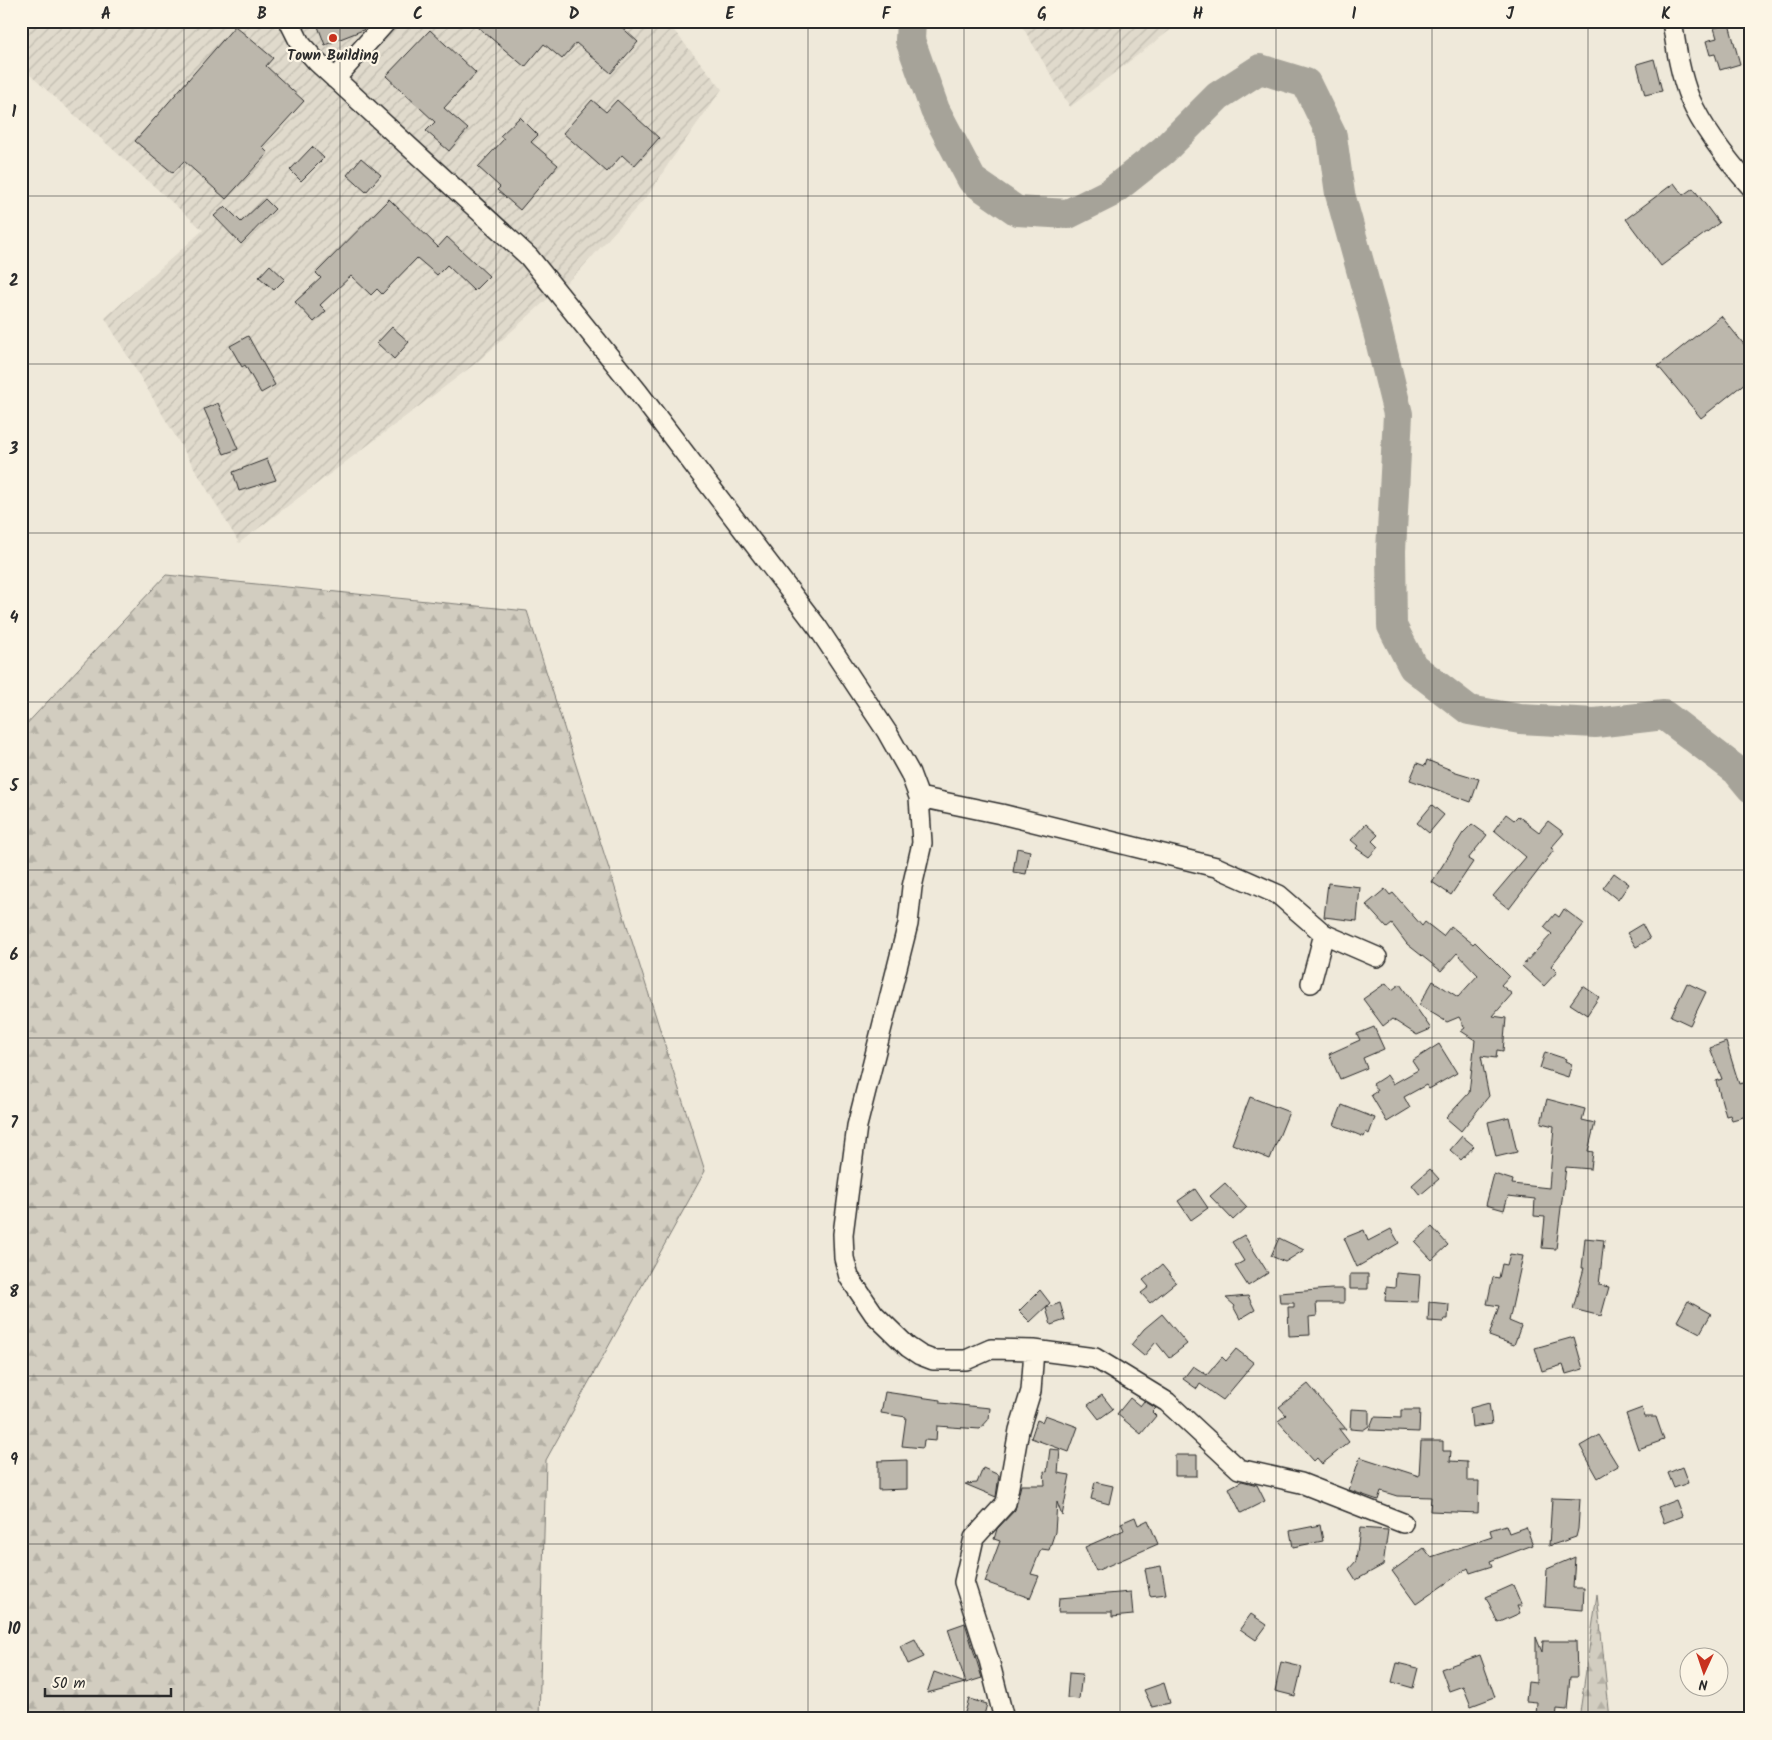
<svg xmlns="http://www.w3.org/2000/svg" width="1772" height="1740" font-family="Kalam,sans-serif">
<style>
.industrial{fill:url(#industrial-furrows)}
.forest{fill:url(#forest-firs);stroke:#7e7c76}
.lines{fill:none;stroke-linecap:round;stroke-linejoin:round}
.river{stroke:#a6a399;stroke-width:30}
.building{fill:#bcb7ac;stroke:#2b2b2b}
.minor-casing{stroke:#2b2b2b;stroke-width:22}
.minor{stroke:#fcf5e5;stroke-width:19}
.grid{fill:none;stroke:#2b2b2b;stroke-width:1;stroke-opacity:0.55}
.poi-dot{fill:#c8321e;stroke:#fcf5e5;stroke-width:2}
.labels{text-anchor:middle;stroke-width:4.5;stroke-linejoin:round;paint-order:stroke}
.poi-label{font-size:15px;font-weight:bold;fill:#2b2b2b;stroke:#fcf5e5}
.neatline{fill:none;stroke:#2b2b2b;stroke-width:2}
.grid-label{font-size:16px;text-anchor:middle;font-weight:bold;fill:#2b2b2b}
</style>
<defs>
<pattern id="industrial-furrows" width="10" height="10" patternUnits="userSpaceOnUse" patternTransform="scale(1.25)"><rect width="10" height="10" fill="#e0dacc"/><path d="M-1 1l2-2M0 10L10 0M9 11l2-2" fill="none" stroke="#c0bbaf"/></pattern>
<pattern id="forest-firs" width="22" height="20" patternUnits="userSpaceOnUse" patternTransform="scale(1.25)"><rect width="22" height="20" fill="#d2cdc0"/><path d="M5 1l3.5 6h-7zM16 11l3.5 6h-7z" fill="#b4b0a5"/></pattern>
</defs>
<rect width="100%" height="100%" fill="#efe9da"/>
<filter id="ink" filterUnits="userSpaceOnUse"><feTurbulence type="fractalNoise" baseFrequency=".02" numOctaves="2"/><feDisplacementMap in="SourceGraphic" scale="10" xChannelSelector="R" yChannelSelector="G"/><feConvolveMatrix kernelMatrix="1 2 1 2 8 2 1 2 1" color-interpolation-filters="sRGB"/></filter>
<g filter="url(#ink)">
<!-- industrial -->
<path class="industrial" d="M 21,21 L 666,21 L 722,89 L 669,163 L 649,194 L 580,270 L 476,363 L 239,543 L 105,318 L 203,230 L 30,75 L 21,47 Z
M 1019,21 L 1182,21 L 1070,107 Z"/>
<!-- forest -->
<path class="forest" d="M 166,575 L 527,611 L 705,1171 L 546,1460 L 539,1719 L 21,1719 L 21,730 Z
M 1597,1594 L 1610,1719 L 1579,1719 Z"/>
<g class="lines">
<!-- river -->
<path class="river" d="M 911,21 L 910,40 L 935,110 L 972,180 L 1017,211 L 1068,214 L 1110,193 L 1164,150 L 1218,96 L 1260,69 L 1306,83 L 1332,136 L 1340,194 L 1374,316 L 1398,414 L 1391,551 L 1392,626 L 1413,667 L 1469,710 L 1520,719 L 1595,723 L 1664,715 L 1736,770 L 1751,788"/>
</g>
<!-- building -->
<path class="building" d="M 316,21 L 372,21 L 363,30 L 325,45 Z
M 471,21 L 615,21 L 638,42 L 611,73 L 576,43 L 562,59 L 544,44 L 525,67 Z
M 1729,24 L 1740,64 L 1720,70 L 1715,54 L 1710,55 L 1706,41 L 1717,38 L 1714,28 Z
M 235,26 L 273,58 L 266,66 L 304,101 L 262,147 L 268,153 L 226,199 L 184,161 L 173,173 L 135,141 Z
M 430,30 L 476,73 L 444,108 L 468,129 L 449,151 L 426,131 L 435,122 L 386,76 Z
M 1654,59 L 1662,91 L 1645,95 L 1637,64 Z
M 592,100 L 606,112 L 617,100 L 659,138 L 634,166 L 622,155 L 607,172 L 563,133 Z
M 520,117 L 538,135 L 531,142 L 558,165 L 520,210 L 497,190 L 500,187 L 478,167 L 504,139 L 500,136 Z
M 312,147 L 324,158 L 301,181 L 290,170 Z
M 361,158 L 381,175 L 366,192 L 347,175 Z
M 1674,183 L 1683,195 L 1693,188 L 1719,223 L 1661,266 L 1626,219 Z
M 265,199 L 275,209 L 241,244 L 214,216 L 225,206 L 241,222 Z
M 389,199 L 438,247 L 447,237 L 489,276 L 474,291 L 447,265 L 437,275 L 417,258 L 382,294 L 377,289 L 371,295 L 351,276 L 320,305 L 326,311 L 314,322 L 295,302 L 321,278 L 316,273 Z
M 270,265 L 285,279 L 274,290 L 259,277 Z
M 1721,316 L 1751,353 L 1751,378 L 1701,418 L 1658,366 Z
M 392,327 L 409,342 L 394,359 L 377,343 Z
M 248,336 L 275,385 L 261,393 L 245,365 L 242,367 L 230,346 Z
M 218,403 L 238,449 L 224,454 L 204,409 Z
M 267,459 L 276,480 L 239,491 L 233,472 Z
M 1427,760 L 1456,772 L 1479,779 L 1471,802 L 1410,780 L 1417,763 L 1425,766 Z
M 1432,805 L 1444,815 L 1429,833 L 1417,823 Z
M 1506,814 L 1514,820 L 1518,816 L 1539,832 L 1548,821 L 1564,833 L 1551,848 L 1554,850 L 1509,909 L 1493,896 L 1526,857 L 1494,830 Z
M 1366,824 L 1378,835 L 1372,841 L 1378,847 L 1369,857 L 1356,848 L 1358,846 L 1351,840 Z
M 1472,824 L 1487,835 L 1468,859 L 1473,862 L 1451,895 L 1432,882 L 1463,833 Z
M 1017,848 L 1030,851 L 1026,874 L 1013,872 Z
M 1614,873 L 1629,884 L 1618,900 L 1603,888 Z
M 1328,883 L 1360,887 L 1357,921 L 1324,917 Z
M 1385,889 L 1390,895 L 1393,893 L 1422,926 L 1425,922 L 1443,936 L 1451,926 L 1473,944 L 1475,942 L 1509,976 L 1501,985 L 1512,994 L 1493,1016 L 1506,1018 L 1503,1051 L 1497,1050 L 1496,1058 L 1481,1056 L 1489,1096 L 1461,1131 L 1446,1118 L 1469,1093 L 1475,1040 L 1461,1031 L 1465,1028 L 1459,1017 L 1447,1022 L 1419,1005 L 1433,981 L 1458,997 L 1478,975 L 1457,953 L 1441,971 L 1407,944 L 1392,924 L 1387,928 L 1366,905 Z
M 1564,909 L 1584,924 L 1551,966 L 1557,972 L 1544,986 L 1522,966 L 1552,934 L 1544,927 L 1555,914 L 1559,917 Z
M 1642,924 L 1650,939 L 1636,947 L 1627,933 Z
M 1386,983 L 1392,990 L 1400,984 L 1431,1029 L 1417,1035 L 1392,1019 L 1383,1026 L 1363,999 Z
M 1687,983 L 1706,992 L 1690,1025 L 1671,1016 Z
M 1583,986 L 1599,997 L 1587,1015 L 1570,1004 Z
M 1374,1027 L 1384,1049 L 1363,1058 L 1367,1068 L 1340,1079 L 1329,1054 L 1360,1040 L 1357,1034 Z
M 1726,1042 L 1739,1084 L 1746,1082 L 1751,1098 L 1751,1115 L 1732,1120 L 1730,1115 L 1726,1116 L 1716,1081 L 1722,1079 L 1710,1048 Z
M 1439,1044 L 1457,1073 L 1429,1089 L 1426,1085 L 1404,1097 L 1410,1108 L 1387,1122 L 1371,1095 L 1377,1091 L 1373,1084 L 1387,1075 L 1393,1084 L 1418,1070 L 1412,1061 Z
M 1545,1052 L 1566,1059 L 1565,1061 L 1572,1064 L 1568,1077 L 1540,1068 Z
M 1250,1097 L 1289,1112 L 1270,1159 L 1232,1144 Z
M 1547,1099 L 1585,1109 L 1582,1120 L 1595,1123 L 1588,1151 L 1593,1152 L 1591,1169 L 1566,1167 L 1556,1249 L 1542,1248 L 1545,1217 L 1534,1216 L 1535,1199 L 1508,1196 L 1504,1210 L 1486,1205 L 1494,1174 L 1513,1180 L 1512,1184 L 1549,1188 L 1554,1126 L 1541,1123 Z
M 1342,1105 L 1375,1118 L 1369,1134 L 1366,1132 L 1364,1137 L 1334,1125 Z
M 1509,1117 L 1517,1152 L 1496,1157 L 1488,1122 Z
M 1462,1136 L 1474,1146 L 1461,1160 L 1450,1150 Z
M 1430,1169 L 1439,1179 L 1420,1195 L 1412,1185 Z
M 1225,1183 L 1247,1207 L 1233,1220 L 1210,1196 Z
M 1195,1189 L 1208,1208 L 1191,1220 L 1178,1201 Z
M 1432,1227 L 1448,1245 L 1432,1260 L 1415,1242 Z
M 1391,1229 L 1399,1243 L 1357,1267 L 1344,1238 L 1364,1230 L 1368,1241 Z
M 1244,1235 L 1268,1273 L 1248,1286 L 1235,1266 L 1244,1261 L 1232,1242 Z
M 1279,1238 L 1304,1250 L 1285,1262 L 1271,1256 Z
M 1585,1238 L 1604,1240 L 1599,1285 L 1609,1287 L 1601,1316 L 1573,1309 L 1584,1268 L 1582,1268 Z
M 1510,1254 L 1523,1256 L 1509,1321 L 1521,1326 L 1514,1345 L 1489,1336 L 1499,1306 L 1487,1304 L 1493,1277 L 1499,1278 L 1502,1264 L 1507,1265 Z
M 1162,1265 L 1176,1282 L 1150,1303 L 1141,1293 L 1149,1287 L 1143,1280 Z
M 1396,1273 L 1420,1275 L 1418,1302 L 1385,1301 L 1386,1287 L 1395,1288 Z
M 1350,1274 L 1368,1274 L 1368,1289 L 1350,1289 Z
M 1331,1289 L 1344,1289 L 1344,1303 L 1316,1303 L 1317,1316 L 1309,1317 L 1310,1335 L 1289,1336 L 1288,1307 L 1294,1307 L 1294,1303 L 1280,1303 L 1279,1293 Z
M 1040,1290 L 1050,1303 L 1030,1322 L 1019,1311 Z
M 1248,1296 L 1255,1310 L 1240,1319 L 1234,1308 L 1235,1306 L 1226,1298 Z
M 1688,1301 L 1711,1314 L 1700,1333 L 1677,1321 Z
M 1429,1302 L 1449,1304 L 1448,1319 L 1444,1319 L 1443,1322 L 1428,1321 Z
M 1060,1303 L 1065,1320 L 1051,1325 L 1046,1308 Z
M 1162,1314 L 1187,1344 L 1169,1358 L 1156,1342 L 1144,1356 L 1131,1345 L 1144,1329 Z
M 1574,1337 L 1583,1369 L 1566,1374 L 1563,1365 L 1542,1371 L 1535,1348 Z
M 1236,1349 L 1254,1363 L 1223,1400 L 1200,1384 L 1197,1389 L 1183,1379 L 1193,1366 L 1207,1375 L 1222,1357 L 1226,1361 Z
M 1308,1384 L 1346,1429 L 1339,1429 L 1349,1442 L 1322,1464 L 1317,1458 L 1314,1461 L 1278,1421 L 1286,1415 L 1279,1407 Z
M 885,1392 L 940,1400 L 940,1403 L 990,1408 L 989,1419 L 980,1429 L 937,1426 L 936,1441 L 924,1440 L 923,1448 L 902,1446 L 906,1417 L 881,1413 Z
M 1102,1395 L 1113,1409 L 1099,1419 L 1088,1405 Z
M 1130,1398 L 1140,1406 L 1144,1401 L 1156,1408 L 1152,1412 L 1156,1416 L 1141,1434 L 1117,1414 Z
M 1489,1403 L 1492,1424 L 1472,1427 L 1470,1408 Z
M 1642,1408 L 1645,1417 L 1656,1417 L 1664,1440 L 1638,1449 L 1626,1414 Z
M 1351,1409 L 1369,1410 L 1369,1426 L 1363,1430 L 1350,1429 Z
M 1401,1410 L 1420,1410 L 1419,1432 L 1369,1430 L 1374,1417 L 1401,1418 Z
M 1045,1415 L 1078,1427 L 1069,1452 L 1031,1438 L 1037,1420 L 1042,1422 Z
M 1599,1435 L 1618,1466 L 1598,1478 L 1580,1446 Z
M 1421,1441 L 1443,1441 L 1443,1451 L 1451,1451 L 1450,1461 L 1467,1462 L 1467,1481 L 1479,1481 L 1478,1513 L 1430,1511 L 1431,1497 L 1397,1496 L 1381,1491 L 1378,1500 L 1349,1490 L 1360,1457 L 1419,1476 Z
M 1050,1449 L 1060,1450 L 1058,1473 L 1070,1475 L 1062,1516 L 1057,1502 L 1055,1532 L 1049,1550 L 1041,1549 L 1031,1574 L 1039,1576 L 1030,1598 L 985,1582 L 1000,1541 L 994,1539 L 997,1529 L 1015,1510 L 1021,1485 L 1045,1485 L 1044,1471 L 1047,1472 Z
M 1175,1455 L 1197,1455 L 1197,1476 L 1175,1476 Z
M 907,1460 L 907,1489 L 878,1490 L 878,1461 Z
M 1682,1467 L 1688,1483 L 1674,1488 L 1668,1473 Z
M 983,1468 L 999,1475 L 996,1497 L 965,1484 L 977,1483 Z
M 1242,1481 L 1257,1485 L 1265,1501 L 1241,1513 L 1229,1488 Z
M 1095,1482 L 1113,1486 L 1109,1504 L 1091,1499 Z
M 1552,1498 L 1580,1499 L 1578,1529 L 1576,1537 L 1549,1546 Z
M 1676,1500 L 1682,1516 L 1664,1523 L 1658,1507 Z
M 1135,1517 L 1138,1525 L 1148,1520 L 1158,1544 L 1096,1571 L 1085,1547 L 1124,1530 L 1121,1523 Z
M 1320,1525 L 1323,1541 L 1293,1547 L 1290,1531 Z
M 1506,1525 L 1509,1533 L 1526,1527 L 1533,1545 L 1490,1561 L 1492,1566 L 1470,1573 L 1468,1568 L 1416,1604 L 1392,1571 L 1424,1548 L 1431,1557 L 1492,1537 L 1490,1530 Z
M 1360,1528 L 1388,1530 L 1383,1565 L 1356,1580 L 1349,1569 L 1356,1561 Z
M 1575,1557 L 1573,1588 L 1584,1588 L 1583,1610 L 1545,1607 L 1547,1569 Z
M 1161,1566 L 1166,1594 L 1150,1596 L 1145,1569 Z
M 1513,1585 L 1522,1606 L 1517,1606 L 1520,1613 L 1498,1623 L 1486,1597 Z
M 1131,1592 L 1133,1615 L 1112,1617 L 1112,1612 L 1058,1612 L 1059,1598 Z
M 1251,1614 L 1267,1625 L 1256,1640 L 1240,1629 Z
M 965,1623 L 982,1678 L 966,1683 L 948,1629 Z
M 1536,1637 L 1542,1652 L 1543,1641 L 1576,1641 L 1577,1677 L 1570,1677 L 1567,1710 L 1557,1709 L 1556,1718 L 1536,1716 L 1537,1702 L 1526,1701 L 1528,1682 L 1536,1683 Z
M 915,1639 L 924,1657 L 908,1664 L 900,1646 Z
M 1480,1655 L 1495,1697 L 1471,1706 L 1463,1686 L 1449,1691 L 1441,1669 Z
M 1281,1662 L 1302,1667 L 1295,1696 L 1275,1691 Z
M 1397,1663 L 1418,1668 L 1413,1688 L 1392,1682 Z
M 934,1672 L 965,1683 L 927,1693 Z
M 1069,1673 L 1082,1674 L 1079,1699 L 1067,1698 Z
M 1164,1683 L 1170,1703 L 1152,1707 L 1144,1690 Z
M 969,1699 L 987,1704 L 983,1719 L 963,1719 Z"/>
<g class="lines">
<defs>
<path id="minor" d="M 289,21 L 300,43 L 317,62 L 529,257 L 638,392 L 818,628 L 887,732 L 910,773 L 919,797 L 922,843 L 912,887 L 908,924 L 857,1126 L 843,1234 L 844,1258 L 849,1277 L 874,1314 L 908,1347 L 920,1355 L 933,1360 L 966,1360 L 991,1349 L 1034,1350 L 1095,1358 L 1167,1402 L 1239,1469 L 1301,1483 L 1403,1523
M 1672,21 C 1676,47 1680,75 1690,99 C 1704,131 1728,161 1751,187
M 335,79 L 387,21
M 919,797 L 1001,814 L 1216,867 L 1279,895 L 1324,934 L 1377,957
M 1311,983 L 1324,934
M 1004,1719 L 989,1660 L 964,1582 L 974,1538 L 1006,1503 L 1019,1430 L 1031,1391 L 1034,1350"/>
</defs>
<!-- minor casing -->
<use href="#minor" class="minor-casing"/>
<!-- minor -->
<use href="#minor" class="minor"/>
</g>
</g>
<!-- grid -->
<path class="grid" d="M 184,21 L 184,1719M 340,21 L 340,1719M 496,21 L 496,1719M 652,21 L 652,1719M 808,21 L 808,1719M 964,21 L 964,1719M 1120,21 L 1120,1719M 1276,21 L 1276,1719M 1432,21 L 1432,1719M 1588,21 L 1588,1719M 21,196 L 1751,196M 21,364 L 1751,364M 21,533 L 1751,533M 21,702 L 1751,702M 21,870 L 1751,870M 21,1038 L 1751,1038M 21,1207 L 1751,1207M 21,1376 L 1751,1376M 21,1544 L 1751,1544"/>
<!-- markers -->
<circle class="poi-dot" cx="333" cy="38" r="5"/>
<g class="labels">
<!-- poi labels -->
<g class="poi-label">
<text x="333" y="60">Town Building</text>
</g>
</g>
<!-- margin -->
<rect width="1772" height="1740" fill="none" stroke="#fcf5e5" stroke-width="55"/>
<!-- north arrow -->
<g transform="translate(1704 1672) rotate(183)"><circle r="24" fill="#fcf5e5" stroke="#a8a49b"/>
<path d="M0-4L9 19L0 12L-9 19Z" fill="#c8321e"/>
<text y="-8" font-size="14" font-weight="bold" text-anchor="middle" fill="#2b2b2b">N</text>
</g>
<!-- scale -->
<path d="M45 1688v8h126v-8" fill="none" stroke="#2b2b2b" stroke-width="2.5"/>
<text x="52" y="1688" font-size="15" fill="#2b2b2b" stroke="#fcf5e5" stroke-width="4" paint-order="stroke">50 m</text>
<rect x="28" y="28" width="1716" height="1684" class="neatline"/>
<g class="grid-label">
<text x="106" y="19">A</text>
<text x="262" y="19">B</text>
<text x="418" y="19">C</text>
<text x="574" y="19">D</text>
<text x="730" y="19">E</text>
<text x="886" y="19">F</text>
<text x="1042" y="19">G</text>
<text x="1198" y="19">H</text>
<text x="1354" y="19">I</text>
<text x="1510" y="19">J</text>
<text x="1666" y="19">K</text>
<text x="14" y="117">1</text>
<text x="14" y="286">2</text>
<text x="14" y="454">3</text>
<text x="14" y="623">4</text>
<text x="14" y="791">5</text>
<text x="14" y="960">6</text>
<text x="14" y="1128">7</text>
<text x="14" y="1297">8</text>
<text x="14" y="1465">9</text>
<text x="14" y="1634">10</text>
</g>
</svg>
